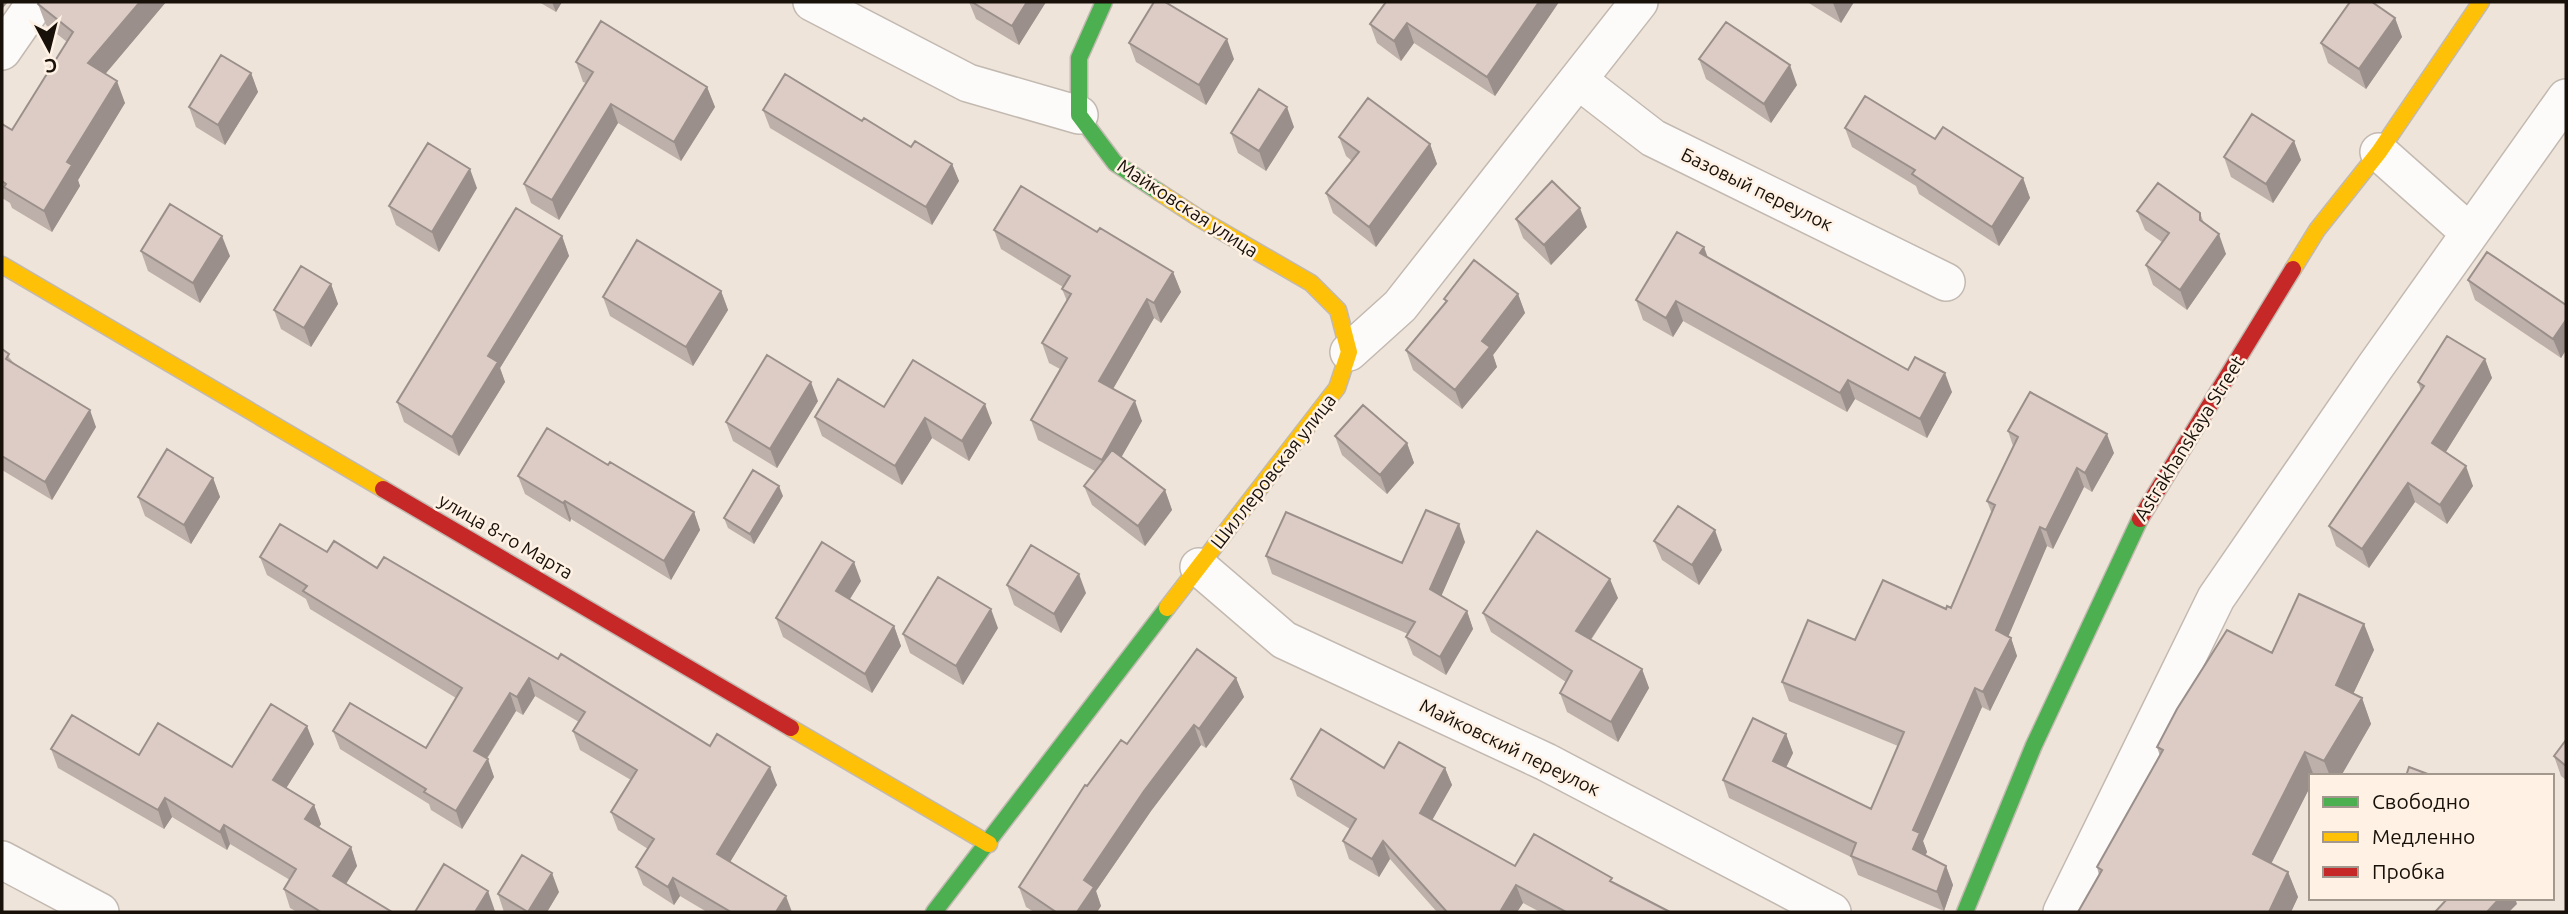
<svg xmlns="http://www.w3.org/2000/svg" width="2568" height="914" font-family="Ubuntu,sans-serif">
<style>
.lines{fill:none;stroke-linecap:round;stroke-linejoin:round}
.street-casing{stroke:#c2b9b1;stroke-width:40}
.fast-casing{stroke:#c2b9b1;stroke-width:19}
.slow-casing{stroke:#c2b9b1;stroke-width:19}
.jam-casing{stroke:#c2b9b1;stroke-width:19}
.street{stroke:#fdfbf9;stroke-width:37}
.fast{stroke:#4caf50;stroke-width:16}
.slow{stroke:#ffc107;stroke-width:16}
.jam{stroke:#c62828;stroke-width:16}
.wall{fill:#bdafa9}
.shaded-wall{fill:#9a8f8a}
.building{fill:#dcccc5;stroke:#9a8f8a;stroke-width:2}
.labels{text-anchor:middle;stroke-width:5;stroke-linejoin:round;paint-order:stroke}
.street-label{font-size:19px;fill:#18110a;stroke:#fff2e5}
</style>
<rect width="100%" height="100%" fill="#efe4d9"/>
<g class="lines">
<defs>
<path id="street" d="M 812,2 L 968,83 L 1079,115
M 2,51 L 36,2
M 1578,80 L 1653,138 L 1946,282
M 2379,152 L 2470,233
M 1349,352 L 1400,306 L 1639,2
M 1199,567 L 1284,640 L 1546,762 L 1832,912
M 2,860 L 100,912
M 2062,912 L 2216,598 L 2375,367 L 2566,98"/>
<path id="fast" d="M 1104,2 L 1079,58 L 1079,115 L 1115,163 L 1159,192
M 934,912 L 1167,608
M 1965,912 L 2034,745 L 2140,519"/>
<path id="slow" d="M 1159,192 L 1197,217 L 1311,283 L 1338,310 L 1349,352 L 1337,388 L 1167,608
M 2,265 L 383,489
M 2293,269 L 2317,230 L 2379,152 L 2481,2
M 791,728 L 989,844"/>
<path id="jam" d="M 383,489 L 791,728
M 2140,519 L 2293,269"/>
</defs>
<!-- street casing -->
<use href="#street" class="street-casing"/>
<!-- fast casing -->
<use href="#fast" class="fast-casing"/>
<!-- slow casing -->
<use href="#slow" class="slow-casing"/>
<!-- jam casing -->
<use href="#jam" class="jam-casing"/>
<!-- street -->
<use href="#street" class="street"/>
<!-- fast -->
<use href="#fast" class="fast"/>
<!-- slow -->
<use href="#slow" class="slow"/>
<!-- jam -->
<use href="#jam" class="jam"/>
</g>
<!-- wall -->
<path class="wall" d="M 39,2 L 166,2 L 105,74 L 125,103 L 78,180 L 80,186 L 52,232 L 12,208 L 10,203 L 2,198 L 2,124 L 12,130 L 67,42 L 46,25 L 38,4 Z
M 539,2 L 562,2 L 556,12 Z
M 969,2 L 1046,2 L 1019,45 L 976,19 Z
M 1559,2 L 1495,96 L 1414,43 L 1401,61 L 1377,43 L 1370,24 Z
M 1807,2 L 1854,2 L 1841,23 Z
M 2395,18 L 2402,37 L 2366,89 L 2328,63 L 2321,43 Z
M 1129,43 L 1234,59 L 1206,105 L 1136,62 Z
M 1699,59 L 1797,85 L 1771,123 L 1706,79 Z
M 576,62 L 707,87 L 715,107 L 681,161 L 618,123 L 559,220 L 531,203 L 524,184 L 586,83 L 583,82 Z
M 251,73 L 258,92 L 225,145 L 196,127 L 189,107 Z
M 763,110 L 911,147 L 952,164 L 959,181 L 932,225 L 770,128 Z
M 1294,127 L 1266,171 L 1238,153 L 1231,133 Z
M 1845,128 L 1935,139 L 2023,178 L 2030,198 L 1999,246 L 1919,194 L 1916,186 L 1852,147 Z
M 1339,137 L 1430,144 L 1437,164 L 1376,247 L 1333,213 L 1326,193 L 1352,161 L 1346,156 Z
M 2294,141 L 2301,160 L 2273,203 L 2231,177 L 2224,157 Z
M 477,188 L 439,252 L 396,225 L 389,206 Z
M 2137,211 L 2200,213 L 2204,223 L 2226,254 L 2187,310 L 2153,285 L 2146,265 L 2162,242 L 2145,230 Z
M 1516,219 L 1587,227 L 1551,265 L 1523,238 Z
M 994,230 L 1097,232 L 1173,272 L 1181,292 L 1161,323 L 1154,318 L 1113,389 L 1142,421 L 1121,457 L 1165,490 L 1172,510 L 1145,546 L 1092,505 L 1084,486 L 1095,471 L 1038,440 L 1031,420 L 1060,369 L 1049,363 L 1042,343 L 1067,301 L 1062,289 L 1063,287 L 1001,249 Z
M 562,236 L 569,256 L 500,368 L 505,382 L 459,456 L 404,422 L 397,402 Z
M 141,251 L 230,256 L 200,303 L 148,271 Z
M 1708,258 L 1908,370 L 1952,392 L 1927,438 L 1855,399 L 1847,412 L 1683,321 L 1673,337 L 1643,320 L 1636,300 Z
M 2468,280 L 2566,305 L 2566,350 L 2561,358 L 2475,300 Z
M 331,284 L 338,304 L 311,347 L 281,329 L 274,310 Z
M 721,291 L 728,310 L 693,366 L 610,316 L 603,297 Z
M 1518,294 L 1525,313 L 1493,355 L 1497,367 L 1462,409 L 1413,370 L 1406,350 L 1446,302 L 1444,299 Z
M 2,349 L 13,362 L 96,427 L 52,500 L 2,470 Z
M 2485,359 L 2492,378 L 2445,453 L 2473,486 L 2447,524 L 2415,502 L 2369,568 L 2336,546 L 2329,526 L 2421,391 L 2418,382 Z
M 818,401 L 777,468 L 733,441 L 726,422 Z
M 884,407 L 992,423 L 969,461 L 932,438 L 902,485 L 822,436 L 815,417 Z
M 2008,431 L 2114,453 L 2092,492 L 2084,487 L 2053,549 L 2047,546 L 2008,636 L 2011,638 L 2017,656 L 1990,711 L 1982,707 L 1923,841 L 1927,852 L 1925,855 L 1946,866 L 1953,885 L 1944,911 L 1858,875 L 1851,857 L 1729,798 L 1723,780 L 1786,734 L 1793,753 L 1786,767 L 1871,809 L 1898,746 L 1789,701 L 1782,682 L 1855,640 L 1951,608 L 1992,514 L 1987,501 L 2013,446 Z
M 1335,436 L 1407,443 L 1414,463 L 1387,494 L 1342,455 Z
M 608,465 L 694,512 L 700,530 L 671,580 L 571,519 L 570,522 L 525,494 L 518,476 Z
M 213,478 L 220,497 L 191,544 L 145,516 L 138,497 Z
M 783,496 L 754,544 L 728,528 L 724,518 Z
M 1654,541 L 1722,550 L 1699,585 L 1662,560 Z
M 1465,542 L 1441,596 L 1467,611 L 1473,629 L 1446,675 L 1413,655 L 1406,637 L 1408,634 L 1272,574 L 1266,556 L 1402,563 Z
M 327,552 L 377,568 L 558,659 L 777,785 L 730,862 L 792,912 L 707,912 L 680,896 L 674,905 L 643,885 L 636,867 L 648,849 L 618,830 L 611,812 L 631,780 L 580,750 L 573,731 L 579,722 L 535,696 L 523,715 L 516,711 L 487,759 L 494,777 L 462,829 L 431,810 L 429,804 L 340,749 L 333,731 L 426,748 L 456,698 L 310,609 L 306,599 L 267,575 L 260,557 Z
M 861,581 L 850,599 L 894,626 L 901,646 L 872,693 L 783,637 L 776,618 Z
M 1007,585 L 1086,593 L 1061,633 L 1014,605 Z
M 1618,598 L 1591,640 L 1642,669 L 1649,688 L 1618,742 L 1567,712 L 1560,693 L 1566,682 L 1491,632 L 1483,613 Z
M 2364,624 L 2374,650 L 2353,694 L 2362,698 L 2371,724 L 2341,776 L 2311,776 L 2311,785 L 2271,863 L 2288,872 L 2298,897 L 2291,912 L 2078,912 L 2099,875 L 2097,867 L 2160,756 L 2157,747 L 2272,653 Z
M 998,628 L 963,685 L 910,653 L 903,634 Z
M 1236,678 L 1244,697 L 1206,748 L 1201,745 L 1151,811 L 1096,891 L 1101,906 L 1097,912 L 1034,912 L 1026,907 L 1019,887 L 1087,786 L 1127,744 Z
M 2566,740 L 2566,780 L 2561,776 L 2554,756 Z
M 314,744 L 286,788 L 314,805 L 321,824 L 319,827 L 351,847 L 357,866 L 346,884 L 392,912 L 297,912 L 290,908 L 284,889 L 290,880 L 230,844 L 227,850 L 172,817 L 164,829 L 58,768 L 51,749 L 139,755 L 232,767 Z
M 1384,768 L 1445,768 L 1452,785 L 1432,820 L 1515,866 L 1613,882 L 1670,912 L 1540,912 L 1523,903 L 1517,912 L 1437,912 L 1390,859 L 1379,877 L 1349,859 L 1343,841 L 1350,829 L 1297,796 L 1291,779 Z
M 559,892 L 547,912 L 504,912 L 498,894 Z"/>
<!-- shaded-wall -->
<path class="shaded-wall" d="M 2,2 L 8,2 L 2,9 Z
M 140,2 L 166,2 L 96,85 L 88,63 Z
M 552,2 L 562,2 L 556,12 Z
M 1027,2 L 1046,2 L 1019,45 L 1012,26 Z
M 1539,2 L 1559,2 L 1495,96 L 1487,77 Z
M 1834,2 L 1854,2 L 1841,23 L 1833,3 Z
M 2395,18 L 2402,37 L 2366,89 L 2359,69 Z
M 1407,23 L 1414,43 L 1401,61 L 1394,41 Z
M 1227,39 L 1234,59 L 1206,105 L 1199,85 Z
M 1790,65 L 1797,85 L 1771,123 L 1764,104 Z
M 251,73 L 258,92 L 225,145 L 218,125 Z
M 117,81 L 125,103 L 78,180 L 80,186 L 52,232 L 44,211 L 67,162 Z
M 707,87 L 715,107 L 681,161 L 674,142 Z
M 611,104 L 618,123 L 559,220 L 552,200 Z
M 1287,107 L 1294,127 L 1266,171 L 1259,151 Z
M 2294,141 L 2301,160 L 2273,203 L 2266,184 Z
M 1430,144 L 1437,164 L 1376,247 L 1369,227 Z
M 952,164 L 959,181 L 932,225 L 926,207 Z
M 470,169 L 477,188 L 439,252 L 432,232 Z
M 2023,178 L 2030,198 L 1999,246 L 1992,227 Z
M 1580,208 L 1587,227 L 1551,265 L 1544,245 Z
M 2219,234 L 2226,254 L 2187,310 L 2180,290 Z
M 222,236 L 230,256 L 200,303 L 193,283 Z
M 562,236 L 569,256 L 500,368 L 505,382 L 459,456 L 452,437 L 488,356 Z
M 1704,247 L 1711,266 L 1700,253 Z
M 1173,272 L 1181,292 L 1161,323 L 1154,303 Z
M 331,284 L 338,304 L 311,347 L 304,328 Z
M 721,291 L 728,310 L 693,366 L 686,347 Z
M 1518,294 L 1525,313 L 1493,355 L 1497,367 L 1462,409 L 1455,390 L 1482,341 Z
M 1147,299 L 1154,318 L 1106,401 L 1099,381 Z
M 1676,301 L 1683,321 L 1673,337 L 1666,318 Z
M 2566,320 L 2566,350 L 2561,358 L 2553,339 Z
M 2485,359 L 2492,378 L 2439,463 L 2432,443 Z
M 1945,373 L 1952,392 L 1927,438 L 1920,419 Z
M 1848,380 L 1855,399 L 1847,412 L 1840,393 Z
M 811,382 L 818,401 L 777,468 L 770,449 Z
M 1135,401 L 1142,421 L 1109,479 L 1102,460 Z
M 985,404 L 992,423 L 969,461 L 962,441 Z
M 90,410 L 96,427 L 52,500 L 45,482 Z
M 925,418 L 932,438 L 902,485 L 895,466 Z
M 2107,434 L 2114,453 L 2092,492 L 2085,473 Z
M 1407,443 L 1414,463 L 1387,494 L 1380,475 Z
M 2466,466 L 2473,486 L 2447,524 L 2440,505 Z
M 2077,468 L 2084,487 L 2053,549 L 2046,530 Z
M 213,478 L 220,497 L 191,544 L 184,525 Z
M 2408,483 L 2415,502 L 2369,568 L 2362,549 Z
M 779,486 L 783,496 L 754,544 L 750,534 Z
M 1165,490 L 1172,510 L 1145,546 L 1138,526 Z
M 565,501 L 571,519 L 570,522 L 563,503 Z
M 694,512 L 700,530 L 671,580 L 664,561 Z
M 1459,524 L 1465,542 L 1436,608 L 1430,589 Z
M 2040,527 L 2047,546 L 2003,649 L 1996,630 Z
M 1715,530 L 1722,550 L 1699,585 L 1692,565 Z
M 854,562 L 861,581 L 843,610 L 836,591 Z
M 1079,574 L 1086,593 L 1061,633 L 1054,614 Z
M 1610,579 L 1618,598 L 1583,651 L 1576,631 Z
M 991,609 L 998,628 L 963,685 L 956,666 Z
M 1467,611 L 1473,629 L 1446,675 L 1440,657 Z
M 2364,624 L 2374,650 L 2345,711 L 2336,685 Z
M 894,626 L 901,646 L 872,693 L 865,674 Z
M 2011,638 L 2017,656 L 1990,711 L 1983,692 Z
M 1642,669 L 1649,688 L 1618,742 L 1611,722 Z
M 529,678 L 535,696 L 523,715 L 517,697 Z
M 1236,678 L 1244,697 L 1206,748 L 1199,729 Z
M 1975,688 L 1982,707 L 1923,841 L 1927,852 L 1920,868 L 1913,849 L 1913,830 Z
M 510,693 L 516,711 L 480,769 L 474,751 Z
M 2362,698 L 2371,724 L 2341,776 L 2330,776 L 2324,761 Z
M 1194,725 L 1201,745 L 1151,811 L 1096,891 L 1101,906 L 1097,912 L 1077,912 L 1084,880 L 1144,791 Z
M 307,726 L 314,744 L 280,798 L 273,780 Z
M 1786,734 L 1793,753 L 1780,780 L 1773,761 Z
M 2305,752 L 2314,776 L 2311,776 L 2311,785 L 2263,880 L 2253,854 Z
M 488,759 L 494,777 L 462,829 L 456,811 Z
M 770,767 L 777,785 L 724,872 L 717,854 Z
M 1445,768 L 1452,785 L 1426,831 L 1420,813 Z
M 165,798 L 172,817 L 164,829 L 158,810 Z
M 314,805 L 321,824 L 312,838 L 305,819 Z
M 224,825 L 230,844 L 227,850 L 220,832 Z
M 1383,841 L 1390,859 L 1379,877 L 1372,859 Z
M 351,847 L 357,866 L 339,895 L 333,876 Z
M 1946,866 L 1953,885 L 1944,911 L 1937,892 Z
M 2288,872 L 2298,897 L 2291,912 L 2269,912 Z
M 552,873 L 559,892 L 547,912 L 528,912 Z
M 673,878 L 680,896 L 674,905 L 668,887 Z
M 1516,885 L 1523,903 L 1517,912 L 1500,912 Z
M 488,891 L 495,911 L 494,912 L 475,912 Z
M 786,896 L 792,912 L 776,912 Z
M 2500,898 L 2515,898 L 2517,904 L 2509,912 L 2487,912 Z"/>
<!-- building -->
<path class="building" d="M 39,2 L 140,2 L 88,63 L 117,81 L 67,162 L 72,165 L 44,211 L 4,187 L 6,184 L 2,181 L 2,124 L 12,130 L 73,32 L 38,4 Z
M 972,2 L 1027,2 L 1012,26 Z
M 1154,2 L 1165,2 L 1227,39 L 1199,85 L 1129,43 Z
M 1386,2 L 1539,2 L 1487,77 L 1407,23 L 1394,41 L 1370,24 Z
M 2350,2 L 2372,2 L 2395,18 L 2359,69 L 2321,43 Z
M 601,21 L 707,87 L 674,142 L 611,104 L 552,200 L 524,184 L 593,72 L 576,62 Z
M 1726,22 L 1790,65 L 1764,104 L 1699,59 Z
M 221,55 L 251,73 L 218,125 L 189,107 Z
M 785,74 L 862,121 L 864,118 L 911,147 L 915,141 L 952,164 L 926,207 L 763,110 Z
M 1259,89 L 1287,107 L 1259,151 L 1231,133 Z
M 1865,96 L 1935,139 L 1943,127 L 2023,178 L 1992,227 L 1912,174 L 1915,170 L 1845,128 Z
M 1368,98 L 1430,144 L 1369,227 L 1326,193 L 1359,152 L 1339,137 Z
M 2252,114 L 2294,141 L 2266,184 L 2224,157 Z
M 428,143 L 470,169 L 432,232 L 389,206 Z
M 1552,181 L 1580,208 L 1544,245 L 1516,219 Z
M 2158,183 L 2200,213 L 2200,220 L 2219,234 L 2180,290 L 2146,265 L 2169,233 L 2137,211 Z
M 1021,186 L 1097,232 L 1100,228 L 1173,272 L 1154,303 L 1147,299 L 1099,381 L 1135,401 L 1102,460 L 1031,420 L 1067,358 L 1042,343 L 1071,294 L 1062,289 L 1070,276 L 994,230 Z
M 170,204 L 222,236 L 193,283 L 141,251 Z
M 516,208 L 562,236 L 488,356 L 498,362 L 452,437 L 397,402 Z
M 1677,232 L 1704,247 L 1700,253 L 1908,370 L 1915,357 L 1945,373 L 1920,419 L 1848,380 L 1840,393 L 1676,301 L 1666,318 L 1636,300 Z
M 637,240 L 721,291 L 686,347 L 603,297 Z
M 2487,252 L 2566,305 L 2566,320 L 2553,339 L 2468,280 Z
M 1474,260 L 1518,294 L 1482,341 L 1490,347 L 1455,390 L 1406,350 L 1447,301 L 1444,299 Z
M 301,266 L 331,284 L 304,328 L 274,310 Z
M 2447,336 L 2485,359 L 2432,443 L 2466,466 L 2440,505 L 2408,483 L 2362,549 L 2329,526 L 2424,386 L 2418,382 Z
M 2,349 L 9,354 L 6,359 L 90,410 L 45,482 L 2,456 Z
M 767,355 L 811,382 L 770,449 L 726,422 Z
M 913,360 L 985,404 L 962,441 L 925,418 L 895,466 L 815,417 L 838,379 L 884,407 Z
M 2030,392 L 2107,434 L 2085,473 L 2077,468 L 2046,530 L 2040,527 L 1996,630 L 2011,638 L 1983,692 L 1975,688 L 1913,830 L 1920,833 L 1913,849 L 1946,866 L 1937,892 L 1851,856 L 1856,843 L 1723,780 L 1753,718 L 1786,734 L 1773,761 L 1871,809 L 1904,732 L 1782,682 L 1808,620 L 1855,640 L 1883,580 L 1946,609 L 1947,606 L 1951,608 L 1995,505 L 1987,501 L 2018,437 L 2008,431 Z
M 1363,405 L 1407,443 L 1380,475 L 1335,436 Z
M 547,428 L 608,465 L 610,462 L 694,512 L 664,561 L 565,501 L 563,503 L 518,476 Z
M 167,449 L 213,478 L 184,525 L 138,497 Z
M 1112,450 L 1165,490 L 1138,526 L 1084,486 Z
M 753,470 L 779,486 L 750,534 L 724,518 Z
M 1678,506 L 1715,530 L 1692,565 L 1654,541 Z
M 1426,510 L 1459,524 L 1430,589 L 1467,611 L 1440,657 L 1406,637 L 1415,622 L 1266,556 L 1286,512 L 1402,563 Z
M 280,524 L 327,552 L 334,541 L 377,568 L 384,557 L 558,659 L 561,654 L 710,746 L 717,734 L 770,767 L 717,854 L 786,896 L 776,912 L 731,912 L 673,878 L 668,887 L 636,867 L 654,839 L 611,812 L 637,770 L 573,731 L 585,712 L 529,678 L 517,697 L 510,693 L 474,751 L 488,759 L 456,811 L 424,792 L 426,789 L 333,731 L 350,703 L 426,748 L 462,688 L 303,591 L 307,586 L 260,557 Z
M 1537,531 L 1610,579 L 1576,631 L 1642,669 L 1611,722 L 1560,693 L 1572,671 L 1483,613 Z
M 822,542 L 854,562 L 836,591 L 894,626 L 865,674 L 776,618 Z
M 1031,545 L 1079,574 L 1054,614 L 1007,585 Z
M 938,577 L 991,609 L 956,666 L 903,634 Z
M 2299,594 L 2364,624 L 2336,685 L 2362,698 L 2324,761 L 2305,752 L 2253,854 L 2288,872 L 2269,912 L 2078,912 L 2102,870 L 2097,867 L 2163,750 L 2157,747 L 2177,709 L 2227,630 L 2272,653 Z
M 1197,649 L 1236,678 L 1199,729 L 1194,725 L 1144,791 L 1084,880 L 1094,887 L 1077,912 L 1056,912 L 1019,887 L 1085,785 L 1087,786 L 1121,740 L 1127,744 Z
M 271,704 L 307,726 L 273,780 L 314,805 L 305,819 L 351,847 L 333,876 L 392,912 L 321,912 L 284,889 L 296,869 L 224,825 L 220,832 L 165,798 L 158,810 L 51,749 L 72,715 L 139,755 L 158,723 L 232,767 Z
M 1321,729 L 1384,768 L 1399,742 L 1445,768 L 1420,813 L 1515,866 L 1534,834 L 1612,878 L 1610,881 L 1670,912 L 1566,912 L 1516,885 L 1500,912 L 1447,912 L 1383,841 L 1372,859 L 1343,841 L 1356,819 L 1291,779 Z
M 2566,740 L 2566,766 L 2554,756 Z
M 2409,767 L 2433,776 L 2406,776 Z
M 522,855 L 552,873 L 528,912 L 498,894 Z
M 444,864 L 488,891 L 475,912 L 415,912 Z
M 2448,898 L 2500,898 L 2487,912 L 2435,912 Z"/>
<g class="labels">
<!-- street labels -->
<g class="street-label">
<text transform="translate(1757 189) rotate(26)" y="7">Базовый переулок</text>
<text transform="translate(1188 208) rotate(33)" y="7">Майковская улица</text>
<text transform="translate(2189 438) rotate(-58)" y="7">Astrakhanskaya Street</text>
<text transform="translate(1273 471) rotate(-52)" y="7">Шиллеровская улица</text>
<text transform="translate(506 536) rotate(30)" y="7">улица 8-го Марта</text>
<text transform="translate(1510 747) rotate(26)" y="7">Майковский переулок</text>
</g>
</g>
<!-- border -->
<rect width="2568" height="914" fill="none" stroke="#18110a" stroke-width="7"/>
<!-- legend -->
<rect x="2309" y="774" width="245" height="126" fill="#fff2e5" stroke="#a3988d" stroke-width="2"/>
<rect x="2323" y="797" width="35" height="10" fill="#4caf50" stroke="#a3988d" stroke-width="2"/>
<text x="2372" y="809" font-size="21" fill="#18110a">Свободно</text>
<rect x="2323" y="832" width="35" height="10" fill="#ffc107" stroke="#a3988d" stroke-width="2"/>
<text x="2372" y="844" font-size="21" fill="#18110a">Медленно</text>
<rect x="2323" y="867" width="35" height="10" fill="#c62828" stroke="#a3988d" stroke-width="2"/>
<text x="2372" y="879" font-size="21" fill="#18110a">Пробка</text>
<!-- north arrow -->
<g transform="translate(49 49) rotate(173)" stroke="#fff2e5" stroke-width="5" paint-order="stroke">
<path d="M0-5L12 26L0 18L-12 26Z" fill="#18110a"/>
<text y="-10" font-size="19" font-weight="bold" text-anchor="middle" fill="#18110a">С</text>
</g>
</svg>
